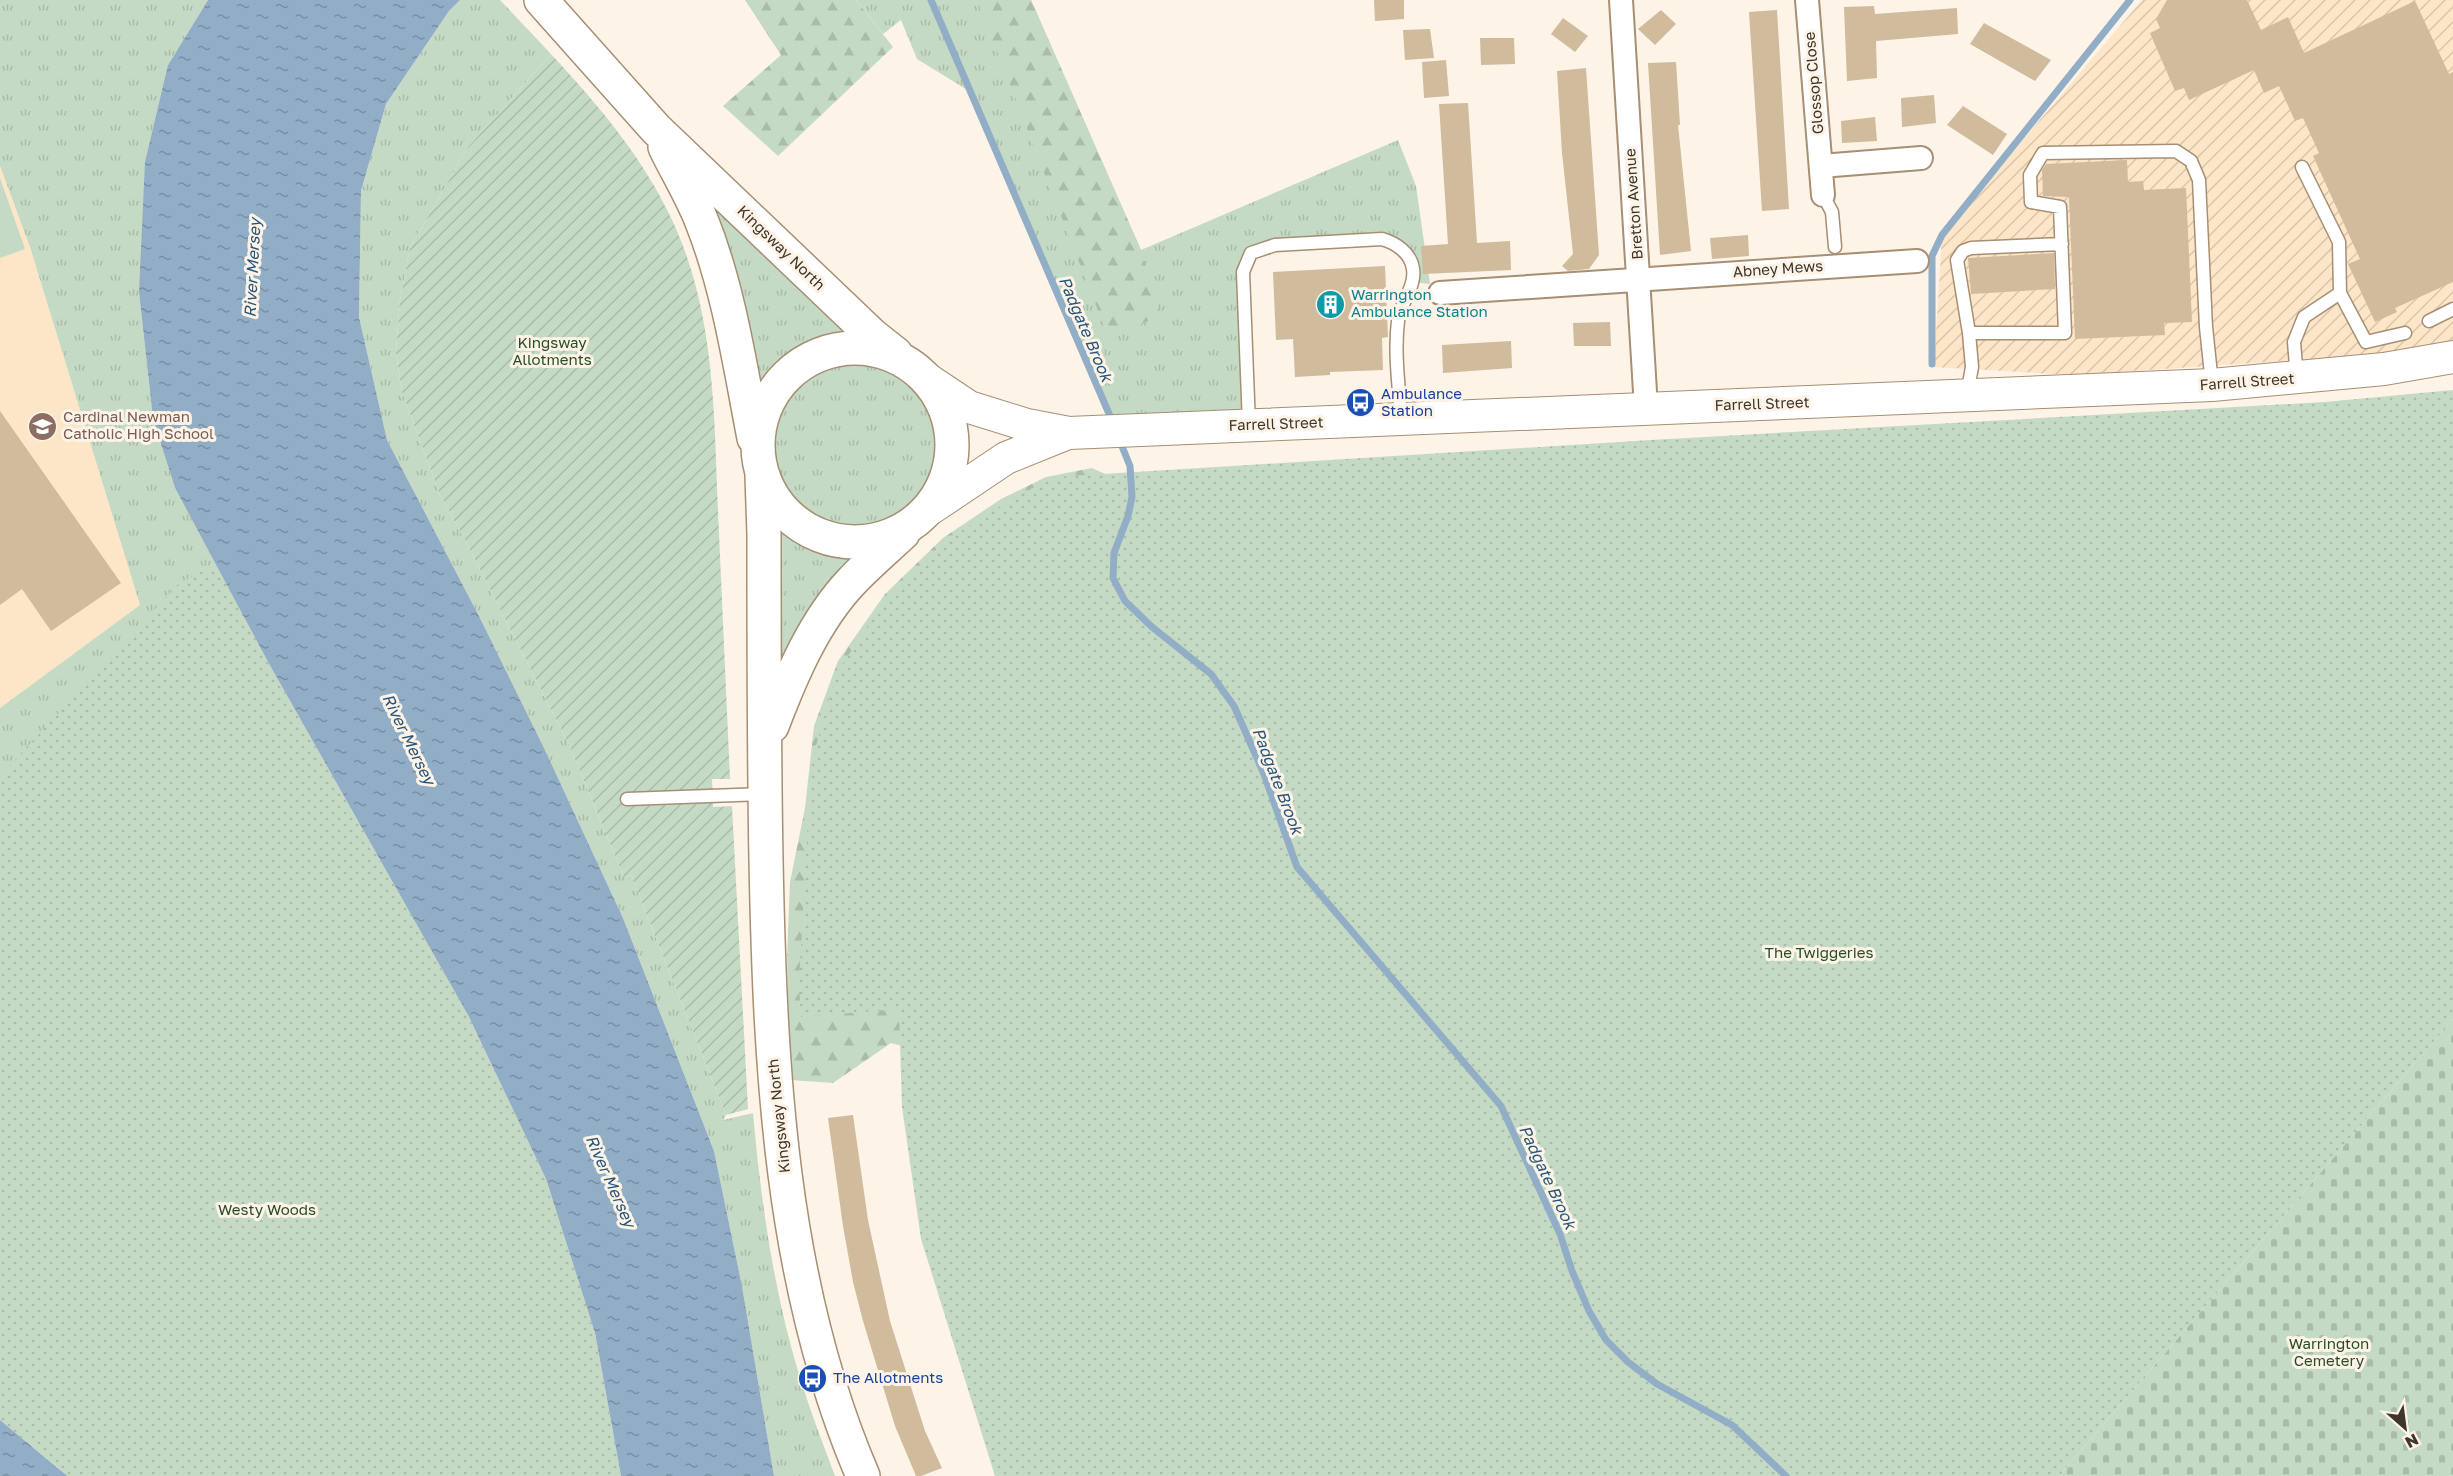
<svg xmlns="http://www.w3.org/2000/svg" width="2453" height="1476" font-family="'Golos Text',sans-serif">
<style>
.industrial{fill:url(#industrial-furrows)}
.built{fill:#fde5c8}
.grass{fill:url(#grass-tufts)}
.forest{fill:url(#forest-firs)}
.cemetery{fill:url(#cemetery-stones)}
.park{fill:url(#park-dots)}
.garden{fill:url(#garden-furrows)}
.pitch{fill:#c5dac4}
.water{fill:url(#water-ripples)}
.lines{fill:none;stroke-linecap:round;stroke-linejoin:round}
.stream{stroke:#92aec7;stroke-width:7}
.building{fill:#d0bb9c}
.lane-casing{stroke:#a68f73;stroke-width:15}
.street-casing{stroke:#a68f73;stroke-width:26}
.secondary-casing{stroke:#a68f73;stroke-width:34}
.primary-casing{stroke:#a68f73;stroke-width:36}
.lane{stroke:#fff;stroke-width:12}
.street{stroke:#fff;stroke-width:22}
.secondary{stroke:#fff;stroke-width:32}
.primary{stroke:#fff;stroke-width:33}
.labels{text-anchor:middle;stroke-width:6;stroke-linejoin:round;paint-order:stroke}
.street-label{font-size:15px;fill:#3f3529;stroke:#fdf3e7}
.culture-label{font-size:15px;fill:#0d838f;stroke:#fdf3e7;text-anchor:start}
.park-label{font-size:15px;fill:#274e27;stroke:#fdf3e7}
.transit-label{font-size:15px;fill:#164399;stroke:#fdf3e7;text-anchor:start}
.education-label{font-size:15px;fill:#785e54;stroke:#fdf3e7;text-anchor:start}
.water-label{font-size:16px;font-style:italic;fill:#275579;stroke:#fdf3e7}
</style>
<defs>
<pattern id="industrial-furrows" width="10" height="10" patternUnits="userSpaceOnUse" patternTransform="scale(1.5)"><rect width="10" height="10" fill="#fde5c8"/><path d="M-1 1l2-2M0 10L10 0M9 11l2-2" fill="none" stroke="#dac5ac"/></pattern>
<pattern id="grass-tufts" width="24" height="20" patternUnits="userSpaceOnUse" patternTransform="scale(1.5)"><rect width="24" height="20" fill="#c5dac4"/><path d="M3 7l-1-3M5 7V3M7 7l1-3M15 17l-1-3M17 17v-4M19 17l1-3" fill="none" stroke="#aabca8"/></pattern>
<pattern id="forest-firs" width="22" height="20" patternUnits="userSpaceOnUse" patternTransform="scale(1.5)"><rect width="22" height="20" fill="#c5dac4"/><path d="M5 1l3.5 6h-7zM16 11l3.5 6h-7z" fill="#aabca8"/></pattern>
<pattern id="cemetery-stones" width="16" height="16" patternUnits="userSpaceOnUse" patternTransform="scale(1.5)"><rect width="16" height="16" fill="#c5dac4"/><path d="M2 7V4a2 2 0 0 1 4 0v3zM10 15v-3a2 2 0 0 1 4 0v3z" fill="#aabca8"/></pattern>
<pattern id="park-dots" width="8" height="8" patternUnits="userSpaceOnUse" patternTransform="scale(1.5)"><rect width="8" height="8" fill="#c5dac4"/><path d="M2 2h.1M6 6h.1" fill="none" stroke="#aabca8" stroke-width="1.8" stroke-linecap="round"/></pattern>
<pattern id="garden-furrows" width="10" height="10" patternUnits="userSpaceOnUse" patternTransform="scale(1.5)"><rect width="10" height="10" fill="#c5dac4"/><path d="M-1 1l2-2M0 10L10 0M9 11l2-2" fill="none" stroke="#aabca8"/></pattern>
<pattern id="water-ripples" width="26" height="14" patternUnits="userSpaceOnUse" patternTransform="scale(1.5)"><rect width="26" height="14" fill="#92aec7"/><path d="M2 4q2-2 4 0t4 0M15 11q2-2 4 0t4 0" fill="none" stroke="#798ea2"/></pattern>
</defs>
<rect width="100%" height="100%" fill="#fdf3e7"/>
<!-- industrial -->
<path class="industrial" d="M 2142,0 L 2453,0 L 2453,350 L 2072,375 L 1934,367 L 1942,235 Z"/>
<!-- built -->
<path class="built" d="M 0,166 L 30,247 L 140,605 L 0,708 Z"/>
<!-- grass -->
<path class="grass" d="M 0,0 L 208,0 L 168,65 L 139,292 L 153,419 L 175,488 L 216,564 L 138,660 L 0,819 L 0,708 L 140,605 L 30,247 L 0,166 Z
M 460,0 L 500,0 L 551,54 L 468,147 L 410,248 L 400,300 L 396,353 L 402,392 L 440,495 L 465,540 L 569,745 L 624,877 L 631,875 L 726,1115 L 723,1120 L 753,1113 C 761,1203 774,1294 801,1381 C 811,1413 823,1444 835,1476 L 774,1476 L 742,1286 L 714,1151 L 623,918 L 544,748 L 480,618 L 387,440 L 359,317 L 361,191 L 386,104 L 449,11 Z
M 856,0 L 1031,0 L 1141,250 L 1398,140 L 1416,186 L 1430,284 L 1412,282 L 1413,266 L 1396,243 L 1275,245 L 1245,263 L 1249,414 L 1111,418 L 969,91 L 917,59 L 901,20 L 883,34 Z
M 697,182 L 849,335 C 801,345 784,353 756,394 Z
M774 445a81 81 0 1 1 162 0a81 81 0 1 1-162 0Z
M 776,528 L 804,544 L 859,559 L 783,669 L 769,664 Z"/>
<!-- forest -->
<path class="forest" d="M 745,0 L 856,0 L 893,47 L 778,156 L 723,106 L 781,55 Z
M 977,0 L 1031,0 L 1141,250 L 1161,315 L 1109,339 Z
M 1092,468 L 1114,478 L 893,983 L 913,1049 L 891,1043 L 833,1083 L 790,1080 L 787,957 L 790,882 L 805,808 L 814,726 L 838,661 L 885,594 L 943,538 L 1001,499 L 1046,477 Z"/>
<!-- cemetery -->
<path class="cemetery" d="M 2453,1019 L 2453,1476 L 2059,1476 Z"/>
<!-- park -->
<path class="park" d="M 2453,390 L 2453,1019 L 2059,1476 L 995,1476 L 921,1239 L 902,1107 L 899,1009 L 801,1017 L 799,984 L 811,764 L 836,674 L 883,603 L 944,542 L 1018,495 L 1055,477 L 1651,440 L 2325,402 Z
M 216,564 L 268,662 L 469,1017 L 546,1179 L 595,1333 L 621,1476 L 68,1476 L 0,1420 L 0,776 L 178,584 Z"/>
<!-- garden -->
<path class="garden" d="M 551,54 C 599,106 643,157 673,222 C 715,313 714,413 718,511 C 722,600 726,690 730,779 L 712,779 L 713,807 L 732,806 L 748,1109 L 726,1115 L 631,875 L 624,877 L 569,745 L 465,540 L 440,495 L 402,392 L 396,353 L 400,300 L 410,248 L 468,147 Z"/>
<!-- pitch -->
<path class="pitch" d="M 0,178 L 25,249 L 0,258 Z"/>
<!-- water -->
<path class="water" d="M 208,0 L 460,0 L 449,11 L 386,104 L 361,191 L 359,317 L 387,440 L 480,618 L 544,748 L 623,918 L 714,1151 L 742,1286 L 774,1476 L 621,1476 L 595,1333 L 546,1179 L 469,1017 L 268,662 L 175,488 L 153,419 L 139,292 L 145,162 L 168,65 Z
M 0,1420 L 59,1469 L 68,1476 L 0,1476 Z"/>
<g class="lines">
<!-- stream -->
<path class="stream" d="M 931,0 L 1113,423
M 1932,364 L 1932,256 L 1942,235 L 2130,0
M 1119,439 L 1130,466 L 1132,497 L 1128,516 L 1114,553 L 1113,578 L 1125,601 L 1152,627 L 1211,674 L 1234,706 L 1264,774 L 1297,867 L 1501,1106 L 1560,1234 L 1572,1271 L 1589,1311 L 1606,1340 L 1628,1362 L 1657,1384 L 1732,1425 L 1786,1476"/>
</g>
<!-- building -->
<path class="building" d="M 1374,0 L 1404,0 L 1404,19 L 1375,21 Z
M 2167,0 L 2247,0 L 2261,30 L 2288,17 L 2304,53 L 2415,1 L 2449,74 L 2453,72 L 2453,282 L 2395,308 L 2397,312 L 2375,322 L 2348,264 L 2360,259 L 2313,156 L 2319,153 L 2303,118 L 2295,121 L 2279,86 L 2264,93 L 2254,70 L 2189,100 L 2184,88 L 2175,91 L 2150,33 L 2160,28 L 2156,19 Z
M 1874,6 L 1875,14 L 1957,8 L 1958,34 L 1876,41 L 1877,78 L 1847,81 L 1844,7 Z
M 1661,10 L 1676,24 L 1655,45 L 1638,29 Z
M 1777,10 L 1789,209 L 1762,211 L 1749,12 Z
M 1563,18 L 1588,36 L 1575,52 L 1551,34 Z
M 1984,23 L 2051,60 L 2035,81 L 1970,44 Z
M 1430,29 L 1434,58 L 1405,60 L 1403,30 Z
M 1480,38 L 1514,38 L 1515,64 L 1481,65 Z
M 1446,60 L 1449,96 L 1424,98 L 1422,62 Z
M 1676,62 L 1680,125 L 1678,125 L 1691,251 L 1660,255 L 1648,63 Z
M 1586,68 L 1599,255 L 1589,269 L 1568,271 L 1562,266 L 1573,254 L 1562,153 L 1557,71 Z
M 1934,95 L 1936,123 L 1902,127 L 1901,98 Z
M 1468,103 L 1477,243 L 1510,241 L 1511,270 L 1423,274 L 1421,246 L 1448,244 L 1439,104 Z
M 1963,106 L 2007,134 L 1993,155 L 1947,125 Z
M 1875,117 L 1877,141 L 1842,143 L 1841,121 Z
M 2127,160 L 2128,182 L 2143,181 L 2144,190 L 2186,188 L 2192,322 L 2164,323 L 2165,335 L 2075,339 L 2069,197 L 2043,196 L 2042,170 L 2046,164 Z
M 1748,235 L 1749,256 L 1712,259 L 1710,238 Z
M 2054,253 L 2055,289 L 1971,294 L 1968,258 Z
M 1385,266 L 1388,337 L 1382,338 L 1383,370 L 1330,372 L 1330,375 L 1295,377 L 1293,339 L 1276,340 L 1273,272 Z
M 1610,322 L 1611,346 L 1574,346 L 1573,323 Z
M 1511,341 L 1512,368 L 1443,373 L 1442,345 Z
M 0,411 L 121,583 L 51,631 L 22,589 L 0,605 Z
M 853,1115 L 868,1220 L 890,1321 L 925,1431 L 942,1468 L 921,1476 L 916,1476 L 895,1426 L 863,1321 L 853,1282 L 843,1226 L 828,1118 Z"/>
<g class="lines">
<defs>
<path id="lane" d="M 1823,195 L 1832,212 L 1835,247
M 2340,293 L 2366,342 L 2405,333
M 2429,321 L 2453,309
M 1969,333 L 1957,260 L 1963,251 L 1971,248 L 2062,244
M 2297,378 L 2294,342 L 2304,317 L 2340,293 L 2339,242 L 2302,167
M 1967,394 L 1972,367 L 1969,333 L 2065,333 L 2060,207 L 2031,202 L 2030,175 L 2043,153 L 2176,151 L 2191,161 L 2199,180 L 2206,327 L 2212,384
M 1249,425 L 1243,272 L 1251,253 L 1275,245 L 1382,239 C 1396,243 1411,253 1413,269 C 1416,287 1400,303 1398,321 C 1394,353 1399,386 1401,418
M 627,799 L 764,794"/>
<path id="street" d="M 1621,0 L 1646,408
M 1807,0 L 1823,195
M 1821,166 L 1921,158
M 1440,293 L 1917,261"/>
<path id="secondary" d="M 927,379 L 969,407 L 1027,425 L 1069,433 L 2212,385 L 2384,369 L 2453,357
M 930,509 L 1006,458 L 1068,433"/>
<path id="primary" d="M 541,0 L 656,129 L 872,335 L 896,354
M 665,147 C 677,172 692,196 702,222 C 729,290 740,366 754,438
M758 445a97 97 0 1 1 194 0a97 97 0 1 1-194 0Z
M 762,476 L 764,534 C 764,643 764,751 766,860 C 770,1066 780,1284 863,1476
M 772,726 C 791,676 814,621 852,581 C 868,564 886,549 903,533"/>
</defs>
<!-- lane casing -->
<use href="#lane" class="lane-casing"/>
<!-- street casing -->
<use href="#street" class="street-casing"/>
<!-- secondary casing -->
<use href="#secondary" class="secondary-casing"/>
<!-- primary casing -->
<use href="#primary" class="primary-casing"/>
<!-- lane -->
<use href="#lane" class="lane"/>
<!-- street -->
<use href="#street" class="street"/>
<!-- secondary -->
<use href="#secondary" class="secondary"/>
<!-- primary -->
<use href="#primary" class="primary"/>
</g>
<!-- icons -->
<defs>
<symbol id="building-disc" viewBox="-11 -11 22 22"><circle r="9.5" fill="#0f9aa8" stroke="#fdf3e7"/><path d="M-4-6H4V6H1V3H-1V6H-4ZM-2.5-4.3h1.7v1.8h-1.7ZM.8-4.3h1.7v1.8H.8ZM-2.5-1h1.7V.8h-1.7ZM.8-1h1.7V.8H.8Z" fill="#fff"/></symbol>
<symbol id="bus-disc" viewBox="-11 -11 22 22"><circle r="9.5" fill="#1a4fb4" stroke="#fdf3e7"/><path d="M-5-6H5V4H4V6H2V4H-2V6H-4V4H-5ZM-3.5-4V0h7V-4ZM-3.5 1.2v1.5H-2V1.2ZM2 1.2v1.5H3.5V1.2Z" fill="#fff"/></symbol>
<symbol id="school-disc" viewBox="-11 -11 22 22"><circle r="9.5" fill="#8d6e63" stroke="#fdf3e7"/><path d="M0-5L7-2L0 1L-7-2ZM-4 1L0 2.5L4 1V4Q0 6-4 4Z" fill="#fff"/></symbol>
</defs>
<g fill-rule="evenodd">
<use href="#building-disc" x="1314" y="288" width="33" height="33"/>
<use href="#bus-disc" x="1344" y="386" width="33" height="33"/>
<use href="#school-disc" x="26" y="410" width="33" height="33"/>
<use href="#bus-disc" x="796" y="1362" width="33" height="33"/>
</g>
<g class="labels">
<!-- street labels -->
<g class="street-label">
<text transform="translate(1814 83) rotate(-95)" y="5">Glossop Close</text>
<text transform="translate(1634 204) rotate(-94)" y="5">Bretton Avenue</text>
<text transform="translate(781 248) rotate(44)" y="5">Kingsway North</text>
<text transform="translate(1778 269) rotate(-4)" y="5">Abney Mews</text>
<text transform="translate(2247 382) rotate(-4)" y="5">Farrell Street</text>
<text transform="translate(1762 404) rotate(-2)" y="5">Farrell Street</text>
<text transform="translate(1276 424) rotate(-2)" y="5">Farrell Street</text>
<text transform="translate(779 1116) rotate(-96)" y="5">Kingsway North</text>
</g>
<!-- culture labels -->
<g class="culture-label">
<text x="1351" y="300">Warrington<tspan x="1351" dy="17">Ambulance Station</tspan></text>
</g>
<!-- park labels -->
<g class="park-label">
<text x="552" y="348">Kingsway<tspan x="552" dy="17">Allotments</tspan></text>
<text x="1819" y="958">The Twiggeries</text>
<text x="267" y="1215">Westy Woods</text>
<text x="2329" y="1349">Warrington<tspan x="2329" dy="17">Cemetery</tspan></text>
</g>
<!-- transit labels -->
<g class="transit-label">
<text x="1381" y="399">Ambulance<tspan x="1381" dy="17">Station</tspan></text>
<text x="833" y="1383">The Allotments</text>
</g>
<!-- education labels -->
<g class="education-label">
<text x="63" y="422">Cardinal Newman<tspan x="63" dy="17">Catholic High School</tspan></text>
</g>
<!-- water labels -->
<g class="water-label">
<text transform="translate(252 268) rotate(-87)" y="6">River Mersey</text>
<text transform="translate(1086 329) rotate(67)" y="6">Padgate Brook</text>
<text transform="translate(409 739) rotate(64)" y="6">River Mersey</text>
<text transform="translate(1278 781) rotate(69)" y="6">Padgate Brook</text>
<text transform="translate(1548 1177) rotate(65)" y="6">Padgate Brook</text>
<text transform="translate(611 1181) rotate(66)" y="6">River Mersey</text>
</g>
</g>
<!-- north arrow -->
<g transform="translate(2405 1428) rotate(152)" stroke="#fdf3e7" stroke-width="4.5" paint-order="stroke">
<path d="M0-4.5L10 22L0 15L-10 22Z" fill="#3f3529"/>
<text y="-9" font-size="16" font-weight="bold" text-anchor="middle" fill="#3f3529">N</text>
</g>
</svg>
